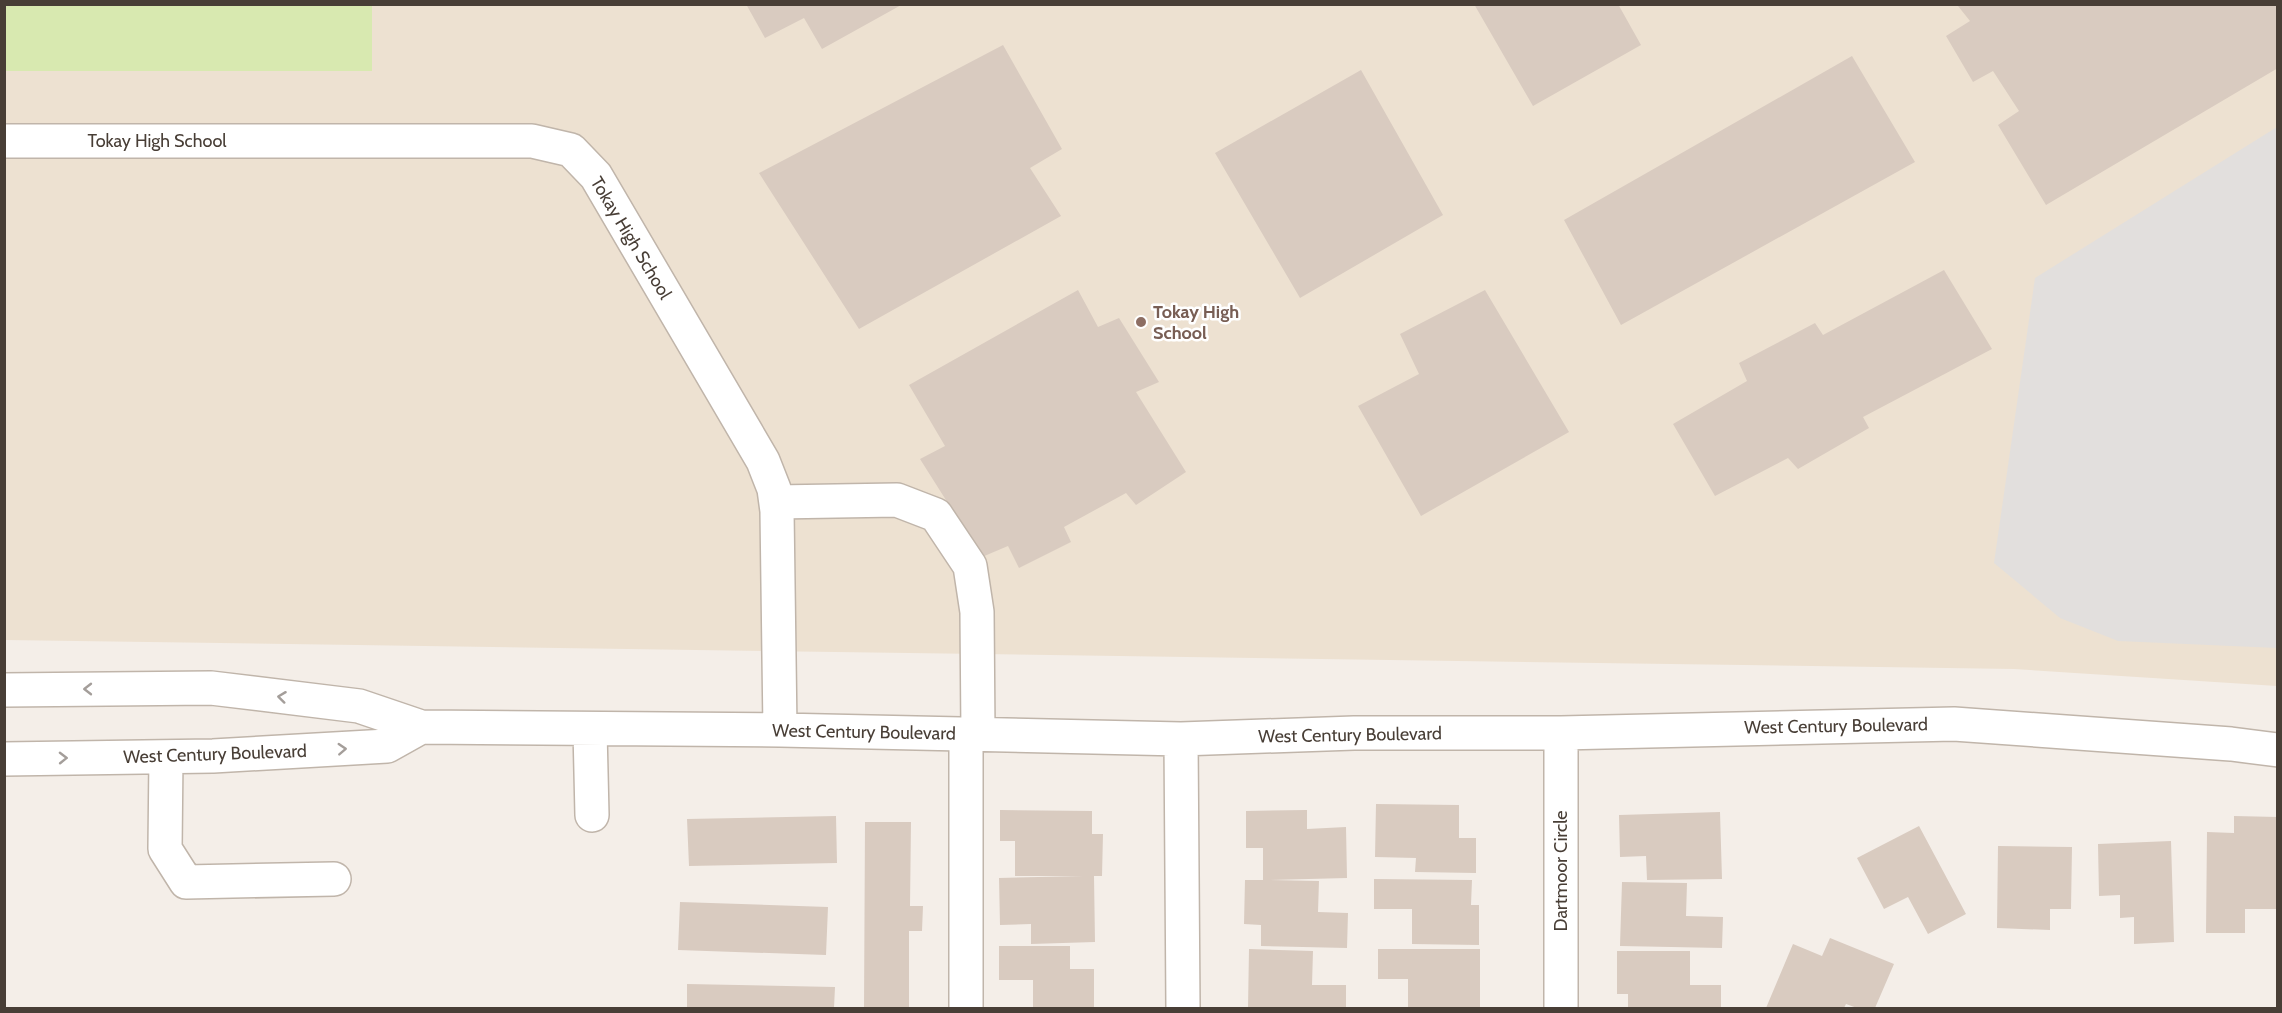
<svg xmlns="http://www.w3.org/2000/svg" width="2282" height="1013" font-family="Cabin,sans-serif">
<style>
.education{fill:#ede1d1}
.green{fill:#d8e9b0}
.parking{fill:#e2dfdd}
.building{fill:#d9cbc0}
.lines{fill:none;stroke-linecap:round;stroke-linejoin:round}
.minor-casing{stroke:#c0b5aa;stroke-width:36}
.minor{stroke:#fff;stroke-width:33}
.oneway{stroke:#a49e9a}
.education-dot{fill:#8d6e63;stroke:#fff;stroke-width:2}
.labels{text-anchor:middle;stroke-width:5;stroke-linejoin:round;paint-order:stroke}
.street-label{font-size:18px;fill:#483e36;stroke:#fff}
.education-label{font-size:18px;font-weight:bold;fill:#785e54;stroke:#fff;text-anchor:start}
</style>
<rect width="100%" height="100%" fill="#f4eee8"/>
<!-- education -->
<path class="education" d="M 5,5 L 2277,5 L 2277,686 L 2014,669 L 5,640 Z"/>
<!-- green -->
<path class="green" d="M 5,4 L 372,5 L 372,71 L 5,71 Z"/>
<!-- parking -->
<path class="parking" d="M 2277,127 L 2277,648 L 2118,641 L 2060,618 L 1994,563 L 2035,278 Z"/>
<!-- building -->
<path class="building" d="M 746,4 L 903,4 L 822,49 L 804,18 L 765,38 Z
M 1474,4 L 1618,4 L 1641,45 L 1533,106 Z
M 1960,5 L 2278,5 L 2278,68 L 2046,205 L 1998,125 L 2019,111 L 1993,71 L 1973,82 L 1946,36 L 1970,21 L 1958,6 Z
M 1003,45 L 1062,149 L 1030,168 L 1061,216 L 859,329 L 759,173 Z
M 1852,56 L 1915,162 L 1621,325 L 1564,220 Z
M 1361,70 L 1443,215 L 1300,298 L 1215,153 Z
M 1944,270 L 1992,349 L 1863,417 L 1869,428 L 1798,469 L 1788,458 L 1715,496 L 1673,424 L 1747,381 L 1739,363 L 1815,323 L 1823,335 Z
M 1078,290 L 1098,327 L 1119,318 L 1159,382 L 1136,392 L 1186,472 L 1136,505 L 1126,493 L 1064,527 L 1071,542 L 1019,568 L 1008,546 L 982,557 L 920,459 L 945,446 L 909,385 Z
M 1485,290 L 1569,432 L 1421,516 L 1358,406 L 1419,374 L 1400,334 Z
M 1376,804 L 1459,805 L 1459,838 L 1476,838 L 1476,873 L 1415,872 L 1416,858 L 1375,857 Z
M 1000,810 L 1092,811 L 1092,834 L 1103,834 L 1102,876 L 1094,876 L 1095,942 L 1031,944 L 1031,924 L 1000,925 L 999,878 L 1083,876 L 1015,876 L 1015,841 L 1000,841 Z
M 1307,810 L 1307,829 L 1346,827 L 1347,878 L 1267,880 L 1319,881 L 1318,912 L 1348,913 L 1347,948 L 1261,946 L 1261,925 L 1244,924 L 1245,880 L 1263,880 L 1263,848 L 1246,848 L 1246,811 Z
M 1720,812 L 1722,879 L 1647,880 L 1646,856 L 1620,857 L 1619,815 Z
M 836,816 L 837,863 L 689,866 L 687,819 Z
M 2234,816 L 2278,817 L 2278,909 L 2245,909 L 2245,933 L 2206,933 L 2207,832 L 2234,833 Z
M 865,822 L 911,822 L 910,906 L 923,906 L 922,931 L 909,931 L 909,1008 L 864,1008 Z
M 1919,826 L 1966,914 L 1928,934 L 1908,897 L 1884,909 L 1857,858 Z
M 2171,841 L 2174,942 L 2134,944 L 2134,917 L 2120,918 L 2120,895 L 2099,896 L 2098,844 Z
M 1998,846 L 2072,847 L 2071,909 L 2050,909 L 2050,930 L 1997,928 Z
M 1374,879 L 1472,880 L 1471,905 L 1479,905 L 1479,945 L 1412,944 L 1412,909 L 1374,909 Z
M 1622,882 L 1687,883 L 1686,916 L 1723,917 L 1722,948 L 1620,946 Z
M 680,902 L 828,907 L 826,955 L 678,950 Z
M 1830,938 L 1894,964 L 1875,1008 L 1857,1008 L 1846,1004 L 1844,1008 L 1766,1008 L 1793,944 L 1822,956 Z
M 999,946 L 1070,946 L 1070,969 L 1094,969 L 1094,1008 L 1033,1008 L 1033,980 L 999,980 Z
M 1249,949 L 1313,951 L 1312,985 L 1346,985 L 1346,1008 L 1248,1008 Z
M 1378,949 L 1480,949 L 1480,1008 L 1408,1008 L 1408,979 L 1378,979 Z
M 1617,951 L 1690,951 L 1690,985 L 1721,985 L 1721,1008 L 1628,1008 L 1628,994 L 1617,994 Z
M 687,984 L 835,987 L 834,1008 L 687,1008 Z"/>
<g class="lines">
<defs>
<path id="minor" d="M 4,141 L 532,141 L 571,150 L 596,176 L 763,461 L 774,489 L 777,511 L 780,730
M 776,502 L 897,500 L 936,515 L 970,566 L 977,612 L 978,734
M 4,690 L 211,688 L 359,706 L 421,727 L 780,730 L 1181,739 L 1354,733 L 1561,733 L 1954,724 L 2231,744 L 2278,750
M 590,730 L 592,815
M 1561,733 L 1561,1008
M 966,734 L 966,1008
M 1181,739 L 1183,1008
M 166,757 L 165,849 L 186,882 L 334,879
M 4,759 L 213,756 L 387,746 L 421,727"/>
</defs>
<!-- minor casing -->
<use href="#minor" class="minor-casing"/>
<!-- minor -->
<use href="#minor" class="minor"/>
</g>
<!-- one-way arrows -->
<defs><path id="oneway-chevron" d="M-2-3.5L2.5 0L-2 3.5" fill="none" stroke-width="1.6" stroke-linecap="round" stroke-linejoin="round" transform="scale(1.5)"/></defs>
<g class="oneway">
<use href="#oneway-chevron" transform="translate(88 689) rotate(180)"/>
<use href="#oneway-chevron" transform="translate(282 697) rotate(-173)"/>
<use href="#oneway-chevron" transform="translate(342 749) rotate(-3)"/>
<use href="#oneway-chevron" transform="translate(63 758) rotate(-1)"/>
</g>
<!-- markers -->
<circle class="education-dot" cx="1141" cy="322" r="6"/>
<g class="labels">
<!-- street labels -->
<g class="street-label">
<text x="157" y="147">Tokay High School</text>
<text transform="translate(631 238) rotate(59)" y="6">Tokay High School</text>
<text transform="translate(1836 726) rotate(-1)" y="6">West Century Boulevard</text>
<text transform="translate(864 732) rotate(1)" y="6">West Century Boulevard</text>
<text transform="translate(1350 735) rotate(-1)" y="6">West Century Boulevard</text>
<text transform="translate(215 754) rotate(-2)" y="6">West Century Boulevard</text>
<text transform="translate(1561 871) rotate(-90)" y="6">Dartmoor Circle</text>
</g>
<!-- education labels -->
<g class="education-label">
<text x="1153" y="318">Tokay High<tspan x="1153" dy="21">School</tspan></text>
</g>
</g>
<!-- border -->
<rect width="2282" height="1013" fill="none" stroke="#483e36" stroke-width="12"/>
</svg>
